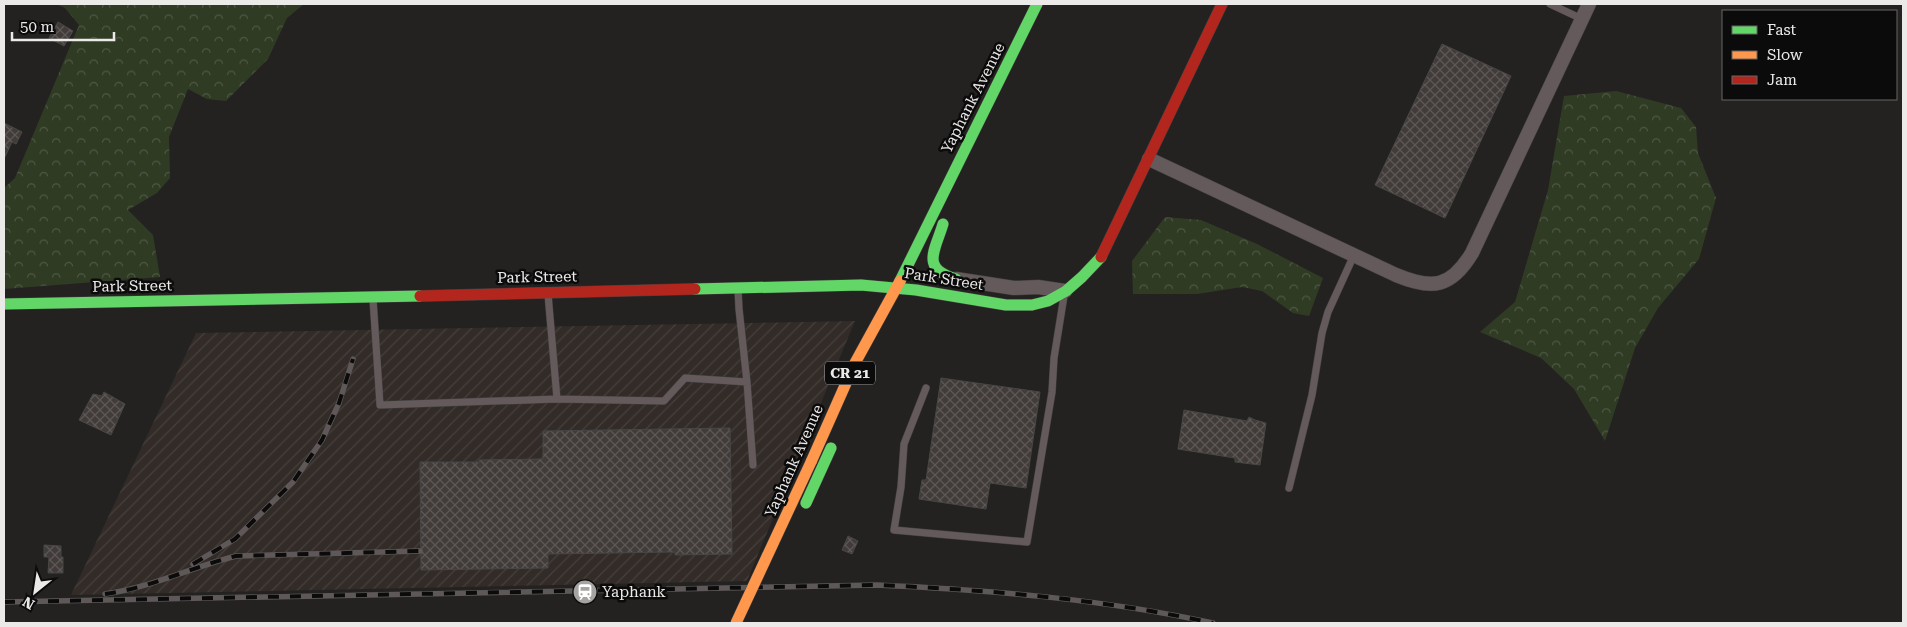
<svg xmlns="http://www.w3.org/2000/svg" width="1907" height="627" font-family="'Roboto Serif',serif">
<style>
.industrial{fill:url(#industrial-furrows)}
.forest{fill:url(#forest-crowns)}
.building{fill:url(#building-cross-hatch);stroke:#474746}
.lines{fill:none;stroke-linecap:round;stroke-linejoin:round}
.lane-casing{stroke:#3f3e3d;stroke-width:8}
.street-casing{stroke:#3f3e3d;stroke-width:15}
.fast-casing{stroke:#3f3e3d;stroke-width:12}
.slow-casing{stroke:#3f3e3d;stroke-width:12}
.jam-casing{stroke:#3f3e3d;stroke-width:12}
.lane{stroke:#64595b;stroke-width:7}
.street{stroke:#64595b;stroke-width:14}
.fast{stroke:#63d668;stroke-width:11}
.slow{stroke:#ff974d;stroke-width:11}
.jam{stroke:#b3261e;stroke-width:11}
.rail-casing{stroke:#5e5958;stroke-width:5.5}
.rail{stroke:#0c0b0b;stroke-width:4;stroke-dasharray:11;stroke-linecap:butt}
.slow-bridge-casing{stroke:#3f3e3d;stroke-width:12;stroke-linecap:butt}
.slow-bridge{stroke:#ff974d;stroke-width:11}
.labels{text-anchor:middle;stroke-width:5;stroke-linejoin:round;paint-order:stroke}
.shield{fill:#0c0b0b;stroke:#a9a7a6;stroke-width:1}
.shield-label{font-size:14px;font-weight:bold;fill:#eceae9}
.street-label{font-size:15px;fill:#eceae9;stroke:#0c0b0b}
.poi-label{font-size:15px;fill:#eceae9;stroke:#0c0b0b;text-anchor:start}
</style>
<defs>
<pattern id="industrial-furrows" width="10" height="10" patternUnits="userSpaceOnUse" patternTransform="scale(1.25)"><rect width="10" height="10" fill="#322b28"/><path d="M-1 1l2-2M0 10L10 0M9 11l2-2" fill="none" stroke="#46403d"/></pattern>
<pattern id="forest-crowns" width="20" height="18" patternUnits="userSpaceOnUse" patternTransform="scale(1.25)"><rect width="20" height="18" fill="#303b24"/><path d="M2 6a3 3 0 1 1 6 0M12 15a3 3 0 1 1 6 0" fill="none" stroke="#4e5844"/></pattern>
<pattern id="building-cross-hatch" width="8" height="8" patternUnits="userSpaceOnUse" patternTransform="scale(1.25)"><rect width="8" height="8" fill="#413c39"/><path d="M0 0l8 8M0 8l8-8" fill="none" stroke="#5d5856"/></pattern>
</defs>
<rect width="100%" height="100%" fill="#232221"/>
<!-- industrial -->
<path class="industrial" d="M 855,321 L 747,581 L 71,595 L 196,333 Z"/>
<!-- forest -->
<path class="forest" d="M 57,4 L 304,4 L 287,18 L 268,59 L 226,101 L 207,99 L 188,89 L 169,137 L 170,178 L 157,193 L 128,210 L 153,235 L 160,277 L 4,289 L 4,188 L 15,178 L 79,25 L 65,8 Z
M 1616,91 L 1681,108 L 1696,127 L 1698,153 L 1716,198 L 1699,259 L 1658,308 L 1635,348 L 1605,441 L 1574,389 L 1541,358 L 1480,332 L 1515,302 L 1548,190 L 1564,96 Z
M 1165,217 L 1201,220 L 1257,244 L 1323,278 L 1309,316 L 1293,313 L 1262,291 L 1242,287 L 1197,294 L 1133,294 L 1132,261 Z"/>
<!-- building -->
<path class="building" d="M 58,22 L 73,31 L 64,46 L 49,38 Z
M 1442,44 L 1511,76 L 1445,218 L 1375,185 Z
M 4,123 L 22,132 L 16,144 L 12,142 L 4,159 Z
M 941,378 L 1040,392 L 1026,488 L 990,483 L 986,509 L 919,499 L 922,480 L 926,480 Z
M 104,392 L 125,404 L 111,435 L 79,420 L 93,394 L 102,396 Z
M 1184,410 L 1247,421 L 1249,417 L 1255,420 L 1266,423 L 1260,465 L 1235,462 L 1235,458 L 1178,449 Z
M 730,428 L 732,554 L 675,555 L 675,552 L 548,554 L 548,568 L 421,570 L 420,462 L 480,462 L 479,460 L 543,459 L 543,431 Z
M 848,536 L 858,541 L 852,554 L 842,550 Z
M 44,545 L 61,546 L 61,557 L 63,557 L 63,573 L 48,573 L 49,557 L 44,557 Z"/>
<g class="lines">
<defs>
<path id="lane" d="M 1550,4 L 1582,19
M 548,294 L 557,399
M 373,299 L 380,405 L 557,399 L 664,401 L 685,378 L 747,382 L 739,309 L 738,289
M 747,382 L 753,465
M 926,388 L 904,444 L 901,487 L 894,530 L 1027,542 L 1052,392 L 1054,358 L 1064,296
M 1289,488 L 1312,395 L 1322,333 L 1328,312 L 1354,255"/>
<path id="street" d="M 1149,159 L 1396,275 C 1432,290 1451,288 1472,253 L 1589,4
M 956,279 L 1014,288 L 1038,287 L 1065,291"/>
<path id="fast" d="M 943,224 C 935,251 920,268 956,279
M 900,281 L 1037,4
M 695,289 L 861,285 L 916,290 L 1006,305 L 1032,305 L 1048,301 L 1066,291 L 1082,277 L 1101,257
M 4,304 L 420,296
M 806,503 L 831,448"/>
<path id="slow" d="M 811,462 L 855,363 L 900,281"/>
<path id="jam" d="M 1101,257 L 1222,4
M 420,296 L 695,289"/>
</defs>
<!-- lane casing -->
<use href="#lane" class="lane-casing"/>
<!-- street casing -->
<use href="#street" class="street-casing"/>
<!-- fast casing -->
<use href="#fast" class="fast-casing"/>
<!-- slow casing -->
<use href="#slow" class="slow-casing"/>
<!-- jam casing -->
<use href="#jam" class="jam-casing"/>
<!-- lane -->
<use href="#lane" class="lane"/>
<!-- street -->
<use href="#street" class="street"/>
<!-- fast -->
<use href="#fast" class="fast"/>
<!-- slow -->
<use href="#slow" class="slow"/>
<!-- jam -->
<use href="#jam" class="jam"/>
<defs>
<path id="rail" d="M 193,564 L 235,539 L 293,482 L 322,440 L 339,403 L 353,359
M 105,594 C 150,588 192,567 236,556 L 420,551
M 4,602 L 877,585 C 990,590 1102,599 1213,623"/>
</defs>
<!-- rail casing -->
<use href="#rail" class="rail-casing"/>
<!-- rail -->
<use href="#rail" class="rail"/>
<defs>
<path id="slow-bridge" d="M 736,623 L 811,462"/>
</defs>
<!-- slow-bridge casing -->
<use href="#slow-bridge" class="slow-bridge-casing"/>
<!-- slow-bridge -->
<use href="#slow-bridge" class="slow-bridge"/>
</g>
<!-- icons -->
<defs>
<symbol id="station-disc" viewBox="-11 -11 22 22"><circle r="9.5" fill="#a6a4a3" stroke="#0c0b0b"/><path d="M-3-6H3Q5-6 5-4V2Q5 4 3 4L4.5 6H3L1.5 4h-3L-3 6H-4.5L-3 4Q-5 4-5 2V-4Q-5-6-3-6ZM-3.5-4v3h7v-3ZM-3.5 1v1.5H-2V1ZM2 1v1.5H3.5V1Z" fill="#fff"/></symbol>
</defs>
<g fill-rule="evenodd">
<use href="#station-disc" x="571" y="578" width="28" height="28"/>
</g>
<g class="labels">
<!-- shield labels -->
<rect class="shield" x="825" y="361.5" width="50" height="23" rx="4"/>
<g class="shield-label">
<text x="850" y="378">CR 21</text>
</g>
<!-- street labels -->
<g class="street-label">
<text transform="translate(973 98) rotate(-63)" y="5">Yaphank Avenue</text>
<text transform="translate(537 277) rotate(-1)" y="5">Park Street</text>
<text transform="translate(944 279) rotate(9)" y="5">Park Street</text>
<text transform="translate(132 286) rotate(-1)" y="5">Park Street</text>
<text transform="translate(794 461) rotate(-66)" y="5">Yaphank Avenue</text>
</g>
<!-- poi labels -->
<g class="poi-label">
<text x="602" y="597">Yaphank</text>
</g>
</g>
<!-- border -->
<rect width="1907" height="627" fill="none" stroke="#eceae9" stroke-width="10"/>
<!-- legend -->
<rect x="1722" y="10" width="175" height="90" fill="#0c0b0b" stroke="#666464"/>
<rect x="1732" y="26" width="25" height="8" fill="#63d668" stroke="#666464"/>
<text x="1767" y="35" font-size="15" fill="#eceae9">Fast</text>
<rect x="1732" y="51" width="25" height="8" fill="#ff974d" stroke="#666464"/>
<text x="1767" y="60" font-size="15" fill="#eceae9">Slow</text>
<rect x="1732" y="76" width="25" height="8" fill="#b3261e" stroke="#666464"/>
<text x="1767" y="85" font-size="15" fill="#eceae9">Jam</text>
<!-- north arrow -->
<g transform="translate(35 592) rotate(210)" stroke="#0c0b0b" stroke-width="4" paint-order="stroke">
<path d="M0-4L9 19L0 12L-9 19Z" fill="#eceae9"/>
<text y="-8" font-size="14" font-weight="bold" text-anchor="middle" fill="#eceae9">N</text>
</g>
<!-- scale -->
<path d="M12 32v8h102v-8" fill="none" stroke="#eceae9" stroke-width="2.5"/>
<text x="20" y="32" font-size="15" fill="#eceae9" stroke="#0c0b0b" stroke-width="4" paint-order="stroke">50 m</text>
</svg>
